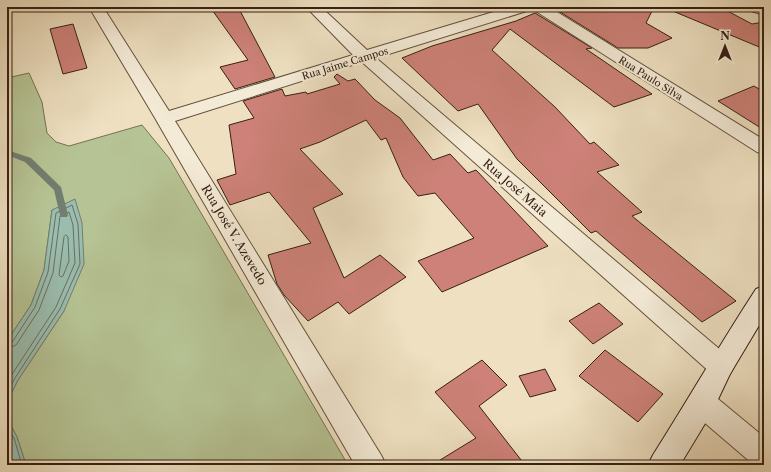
<svg xmlns="http://www.w3.org/2000/svg" width="771" height="472" font-family="'Libre Caslon Text',serif">
<style>
.green{fill:#b6c394;stroke:#767253}
.water{fill:#9abdaf;stroke:#727e70}
.lines{fill:none;stroke-linecap:round;stroke-linejoin:round}
.shore{stroke:#686e60;stroke-width:1}
.stream{fill:#727e70;fill-rule:evenodd}
.building{fill:#cd8178;stroke:#372012}
.street-casing{stroke:#65503e;stroke-width:2}
.secondary-casing{stroke:#372012;stroke-width:2}
.street{fill:#f4ebd7;fill-rule:evenodd}
.secondary{fill:#f4ebd7;fill-rule:evenodd}
.labels{text-anchor:middle;stroke-width:4;stroke-linejoin:round;paint-order:stroke}
.far-street-label{font-size:10px;fill:#372012;stroke:#f4ebd7}
.street-label{font-size:12px;fill:#372012;stroke:#f4ebd7}
</style>
<rect width="100%" height="100%" fill="#eee0c1"/>
<filter id="stains"><feTurbulence type="fractalNoise" baseFrequency=".005" numOctaves="4"/><feColorMatrix values="0 0 0 0 .2 0 0 0 0 .09 0 0 0 0 .02 0 0 0 .5 -.17"/></filter>
<radialGradient id="worn" r=".72"><stop offset=".6" stop-color="#630" stop-opacity="0"/><stop offset="1" stop-color="#630" stop-opacity=".3"/></radialGradient>
<!-- green -->
<path class="green" d="M 29,73 L 42,102 L 47,133 L 56,142 L 69,146 L 142,125 L 169,158 L 348,465 L 26,465 L 17,437 L 7,418 L 7,402 L 18,380 L 64,311 L 52,210 L 44,270 L 31,305 L 7,341 L 7,78 Z"/>
<!-- water -->
<path class="water" d="M 75,199 L 82,223 L 84,264 L 64,311 L 18,380 L 7,402 L 7,341 L 31,305 L 44,270 L 52,210 Z
M 7,418 L 17,437 L 26,465 L 7,465 Z"/>
<g class="lines">
<!-- shore -->
<path class="shore" d="M 66,235 L 68,237 L 69,261 L 63,276 L 61,277 L 59,275 L 64,237 Z
M 7,344 L 13,341 L 35,307 L 48,272 L 56,213 L 72,205 L 78,224 L 80,264 L 60,309 L 15,378 L 7,393
M 7,349 L 16,345 L 39,310 L 53,273 L 60,216 L 69,212 L 73,225 L 75,263 L 56,307 L 7,382
M 7,427 L 14,438 L 22,465"/>
<!-- stream -->
<path class="stream" d="M 7,150 L 31,158 L 61,187 L 68,215 L 67,217 L 61,217 L 60,215 L 54,190 L 25,162 L 7,155 Z"/>
</g>
<!-- building -->
<path class="building" d="M 210,7 L 238,7 L 275,77 L 235,89 L 220,67 L 248,60 Z
M 552,7 L 654,7 L 646,23 L 672,38 L 648,48 L 618,48 Z
M 663,7 L 720,7 L 752,24 L 764,22 L 764,49 Z
M 535,13 L 592,48 L 586,49 L 652,94 L 614,107 L 510,29 L 492,50 L 555,107 L 590,144 L 594,142 L 619,165 L 597,172 L 642,212 L 632,216 L 736,301 L 702,322 L 596,231 L 591,233 L 517,159 L 478,104 L 458,111 L 402,58 L 432,46 L 516,21 Z
M 73,24 L 87,68 L 63,74 L 50,29 Z
M 337,74 L 348,81 L 355,79 L 375,100 L 400,118 L 433,160 L 450,154 L 468,173 L 476,170 L 548,246 L 442,292 L 418,261 L 474,238 L 435,193 L 418,196 L 403,177 L 386,138 L 381,140 L 366,120 L 320,142 L 300,149 L 343,194 L 313,208 L 344,278 L 380,255 L 406,277 L 349,314 L 338,302 L 308,321 L 284,295 L 277,284 L 268,255 L 311,243 L 269,192 L 230,205 L 217,180 L 236,174 L 229,125 L 254,118 L 243,101 L 282,89 L 285,96 L 306,92 L 307,94 L 340,84 L 334,77 Z
M 754,86 L 764,92 L 764,130 L 718,101 Z
M 599,303 L 623,324 L 593,344 L 569,321 Z
M 605,350 L 663,394 L 638,422 L 579,376 Z
M 482,360 L 507,385 L 479,406 L 525,465 L 432,465 L 476,438 L 435,392 Z
M 545,369 L 556,390 L 530,397 L 519,376 Z"/>
<g class="lines">
<defs>
<path id="street" d="M 89,7 L 103,7 L 169,111 L 353,55 L 306,7 L 321,7 L 367,50 L 510,7 L 549,7 L 764,140 L 764,154 L 757,152 L 534,10 L 532,7 L 530,10 L 376,58 L 730,358 L 734,366 L 730,374 L 721,378 L 712,374 L 362,62 L 175,121 L 381,455 L 386,465 L 355,465 L 155,118 Z
M 746,7 L 764,7 L 764,15 L 748,10 Z
M 702,390 L 712,394 L 764,437 L 764,465 L 754,465 L 692,412 L 688,403 L 692,394 Z"/>
<path id="secondary" d="M 764,286 L 764,317 L 730,374 L 712,412 L 680,465 L 648,465 L 653,455 C 688,400 720,344 756,289 Z"/>
</defs>
<!-- street casing -->
<use href="#street" class="street-casing"/>
<!-- secondary casing -->
<use href="#secondary" class="secondary-casing"/>
<!-- street -->
<use href="#street" class="street"/>
<!-- secondary -->
<use href="#secondary" class="secondary"/>
</g>
<g class="labels">
<!-- far-street labels -->
<g class="far-street-label">
<text transform="translate(345 63) rotate(-17)" y="4">Rua Jaime Campos</text>
<text transform="translate(651 78) rotate(32)" y="4">Rua Paulo Silva</text>
</g>
<!-- street labels -->
<g class="street-label">
<text transform="translate(515 188) rotate(41)" y="4">Rua José Maia</text>
<text transform="translate(234 235) rotate(59)" y="4">Rua José V. Azevedo</text>
</g>
</g>
<!-- margin -->
<rect width="771" height="472" fill="none" stroke="#eee0c1" stroke-width="24"/>
<rect x="8" y="8" width="755" height="456" fill="none" stroke="#372012" stroke-width="2"/>
<rect x="12" y="12" width="747" height="448" fill="none" stroke="#372012"/>
<!-- north arrow -->
<g transform="translate(725 46)" stroke="#f4ebd7" stroke-width="3" paint-order="stroke">
<path d="M0-3L7 15L0 10L-7 15Z" fill="#372012"/>
<text y="-6" font-size="11" font-weight="bold" text-anchor="middle" fill="#372012">N</text>
</g>
<rect width="100%" height="100%" filter="url(#stains)"/>
<rect width="100%" height="100%" fill="url(#worn)"/>
</svg>
